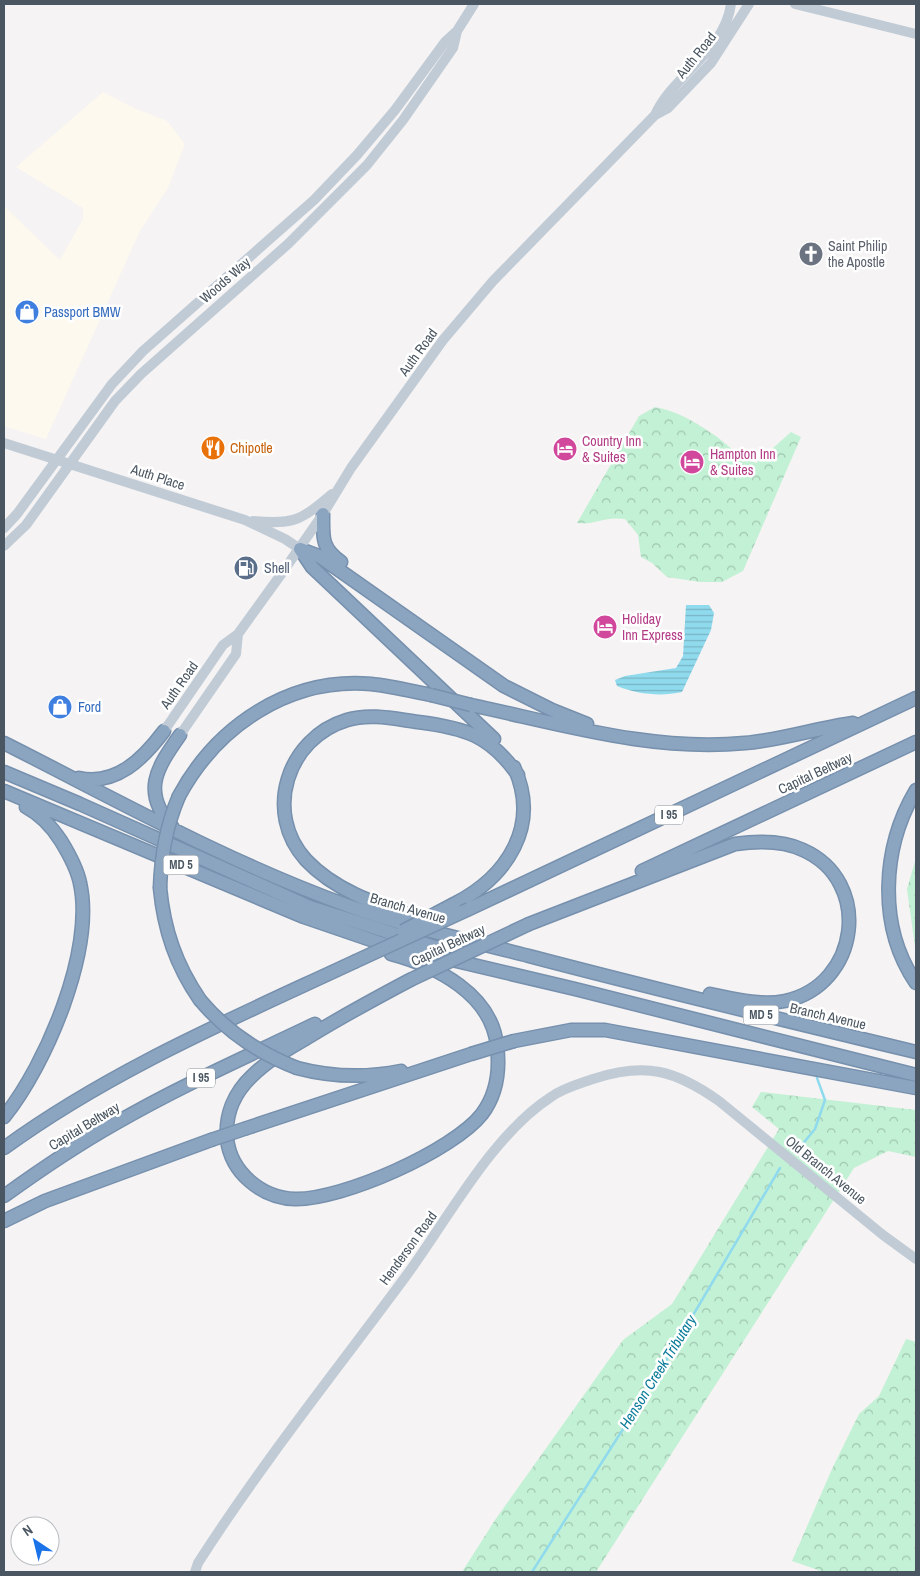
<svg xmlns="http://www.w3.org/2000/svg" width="920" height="1576" font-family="'Archivo Narrow',sans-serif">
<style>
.commercial{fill:#fdf9ef}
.forest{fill:url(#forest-crowns)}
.water{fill:url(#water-rules)}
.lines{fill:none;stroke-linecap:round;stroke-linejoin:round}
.stream{stroke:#90daee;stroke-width:2.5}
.highway-casing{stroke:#7690ad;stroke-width:15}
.secondary{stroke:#c1cbd6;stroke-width:10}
.highway{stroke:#8ba5c1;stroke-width:12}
.highway-bridge-casing{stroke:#7690ad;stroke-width:15;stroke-linecap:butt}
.highway-bridge{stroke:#8ba5c1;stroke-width:12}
.labels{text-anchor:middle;stroke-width:5;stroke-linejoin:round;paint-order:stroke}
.shield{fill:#fff;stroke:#808990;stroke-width:1}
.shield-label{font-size:12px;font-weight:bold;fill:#4a5661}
.street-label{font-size:14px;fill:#4a5661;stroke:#fff}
.worship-label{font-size:14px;fill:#5b616d;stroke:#fff;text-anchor:start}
.shop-label{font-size:14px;fill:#366cbe;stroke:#fff;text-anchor:start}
.hotel-label{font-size:14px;fill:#b23c85;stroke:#fff;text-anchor:start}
.food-label{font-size:14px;fill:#c56008;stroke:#fff;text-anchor:start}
.service-label{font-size:14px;fill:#4e5e75;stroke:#fff;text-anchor:start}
.water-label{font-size:15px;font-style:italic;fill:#0c7c9b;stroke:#fff}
</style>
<defs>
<pattern id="forest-crowns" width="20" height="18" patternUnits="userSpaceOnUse" patternTransform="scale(1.25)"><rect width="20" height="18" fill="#c3f1d5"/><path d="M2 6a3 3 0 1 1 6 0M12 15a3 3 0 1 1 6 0" fill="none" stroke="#a0c6b0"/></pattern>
<pattern id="water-rules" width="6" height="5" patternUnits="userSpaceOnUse" patternTransform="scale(1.25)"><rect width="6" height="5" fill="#90daee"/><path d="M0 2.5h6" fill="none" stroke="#78b4c4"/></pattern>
</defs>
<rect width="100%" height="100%" fill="#f5f3f3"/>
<!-- commercial -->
<path class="commercial" d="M 103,92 L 136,109 L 167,121 L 185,144 L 168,188 L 140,231 L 46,439 L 4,426 L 4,206 L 60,260 L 83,219 L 83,208 L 16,167 Z"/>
<!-- forest -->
<path class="forest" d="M 655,407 C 676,411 694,421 711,433 C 729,444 734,455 756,463 L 791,432 L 801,437 L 743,571 L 722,582 L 700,582 L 667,577 L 652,563 L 641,557 L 638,535 L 625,519 C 604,516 596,525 577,523 L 639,416 Z
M 916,858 L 916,954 L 907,889 Z
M 761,1092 L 916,1110 L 916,1157 L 888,1151 L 854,1168 L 596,1572 L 462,1572 L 495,1520 L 623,1340 L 672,1304 L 779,1129 L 752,1107 Z
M 906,1339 L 916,1342 L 916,1572 L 824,1572 L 792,1561 L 832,1469 L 859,1414 L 879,1396 Z"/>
<!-- water -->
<path class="water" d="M 686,605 L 709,605 L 714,613 L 711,630 L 682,692 C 660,697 637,694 617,686 L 615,680 L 625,676 L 676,668 L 683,656 Z"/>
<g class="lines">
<!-- stream -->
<path class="stream" d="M 801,1146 L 815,1129 L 825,1100 L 817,1078
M 532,1572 L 660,1371 L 780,1168"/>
<defs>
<path id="highway" d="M 323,514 C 323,537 321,548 341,562
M 300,549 L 312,567 L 494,739
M 300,549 L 319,556 L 504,686 L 552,710 L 587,724
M 471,705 C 561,724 652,752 745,743 C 782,740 817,728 853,723
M 4,743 C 117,800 227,862 346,905 C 406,927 468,940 529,956 C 658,990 787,1021 916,1052
M 4,772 L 80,804 L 310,907 L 438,948
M 79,778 C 116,786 143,759 164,731
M 916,790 C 882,847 877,926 916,983
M 4,791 L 304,917 L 380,943 L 575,989 L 916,1075
M 179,796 C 217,726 289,677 371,684 C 391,686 411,691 431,695
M 173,828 C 141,792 156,769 180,735
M 642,871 L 916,742
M 160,888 C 164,930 176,965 200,1000
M 454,904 C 507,877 541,826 514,767
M 469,909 L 916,698
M 430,922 C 387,907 339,895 306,860 C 263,813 287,738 347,720 C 370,713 395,719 418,722 C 465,728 490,735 518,775
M 529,924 L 735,844 C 757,841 782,840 803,850 C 873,881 860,985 785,1001 C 760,1006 734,999 710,994
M 391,954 C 436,966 492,994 497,1046 C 500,1070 497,1094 482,1114 C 453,1151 342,1200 295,1199 C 262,1198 231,1173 227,1139 C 225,1115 234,1093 252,1076 C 269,1059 290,1048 310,1036 C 343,1016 376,998 410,980
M 514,1041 L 571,1030 L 605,1030 L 916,1088
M 297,1068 C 331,1077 366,1078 401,1071
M 4,1117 C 46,1065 95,950 80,883 C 77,868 69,854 61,841 C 52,827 41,815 26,807
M 247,1128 L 471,1054
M 4,1148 C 111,1070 234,1018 354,962
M 4,1196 C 40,1170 77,1145 116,1123 C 180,1086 248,1056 315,1024
M 4,1221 L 45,1201 L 211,1140"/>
</defs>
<!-- highway casing -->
<use href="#highway" class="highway-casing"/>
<!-- secondary -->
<path class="secondary" d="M 795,4 L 916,34
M 655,115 L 668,108 L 711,63 L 749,4
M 4,443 L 245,520 L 285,539 L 300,549
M 253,521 C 295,525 301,520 332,494
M 4,528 L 17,514 L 112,384 L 143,351 L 314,200 L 357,155 L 395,110 L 445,42 L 457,31
M 4,546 L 26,525 L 115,401 L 141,374 L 288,244 L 367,165 L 403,120 L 453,48 L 457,31 L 474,4
M 164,731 L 223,645 L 238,634 L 282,573 L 323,514 L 351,468 L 443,340 L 493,281 L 655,115 C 673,75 725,51 731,4
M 180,735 L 236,654 L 238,634
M 195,1572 L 198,1563 C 262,1463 336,1371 406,1276 C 448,1219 492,1135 551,1097 C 563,1088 579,1084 593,1079 C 646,1062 675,1070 719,1101 L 883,1235 L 916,1259"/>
<!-- highway -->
<use href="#highway" class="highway"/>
<defs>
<path id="highway-bridge" d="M 431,695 L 471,705
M 160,888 C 161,856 166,826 179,796
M 403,931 L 454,904
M 354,962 L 469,909
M 410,980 L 529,924
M 200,1000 C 227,1032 258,1053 297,1068
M 471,1054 L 514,1041
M 211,1140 L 247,1128"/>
</defs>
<!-- highway-bridge casing -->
<use href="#highway-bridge" class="highway-bridge-casing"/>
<!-- highway-bridge -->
<use href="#highway-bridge" class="highway-bridge"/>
</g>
<!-- icons -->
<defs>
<symbol id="church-disc" viewBox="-11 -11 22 22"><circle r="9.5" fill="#6b7280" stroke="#fff"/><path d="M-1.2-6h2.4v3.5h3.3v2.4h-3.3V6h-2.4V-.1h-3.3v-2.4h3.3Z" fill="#fff"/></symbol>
<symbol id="shop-disc" viewBox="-11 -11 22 22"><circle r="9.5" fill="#3f7fe0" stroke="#fff"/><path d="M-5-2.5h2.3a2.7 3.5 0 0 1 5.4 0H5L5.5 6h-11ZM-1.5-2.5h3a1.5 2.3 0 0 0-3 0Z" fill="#fff"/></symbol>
<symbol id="restaurant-disc" viewBox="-11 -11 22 22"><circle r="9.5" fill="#e8710a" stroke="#fff"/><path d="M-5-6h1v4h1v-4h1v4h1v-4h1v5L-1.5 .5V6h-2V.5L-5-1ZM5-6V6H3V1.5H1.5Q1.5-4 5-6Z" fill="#fff"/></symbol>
<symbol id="hotel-disc" viewBox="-11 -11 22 22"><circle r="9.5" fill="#d1479c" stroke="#fff"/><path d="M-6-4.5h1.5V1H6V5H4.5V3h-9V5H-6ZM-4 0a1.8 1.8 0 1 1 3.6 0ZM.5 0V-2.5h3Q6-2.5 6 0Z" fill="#fff"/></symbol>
<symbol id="fuel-disc" viewBox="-11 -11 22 22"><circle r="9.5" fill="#5c6f8a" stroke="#fff"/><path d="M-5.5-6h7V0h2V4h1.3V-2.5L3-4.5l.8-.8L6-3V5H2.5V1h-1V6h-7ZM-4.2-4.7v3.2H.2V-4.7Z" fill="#fff"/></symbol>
</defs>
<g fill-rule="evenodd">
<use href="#church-disc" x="797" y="240" width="28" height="28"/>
<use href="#shop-disc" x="13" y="298" width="28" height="28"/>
<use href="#restaurant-disc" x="199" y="434" width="28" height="28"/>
<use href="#hotel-disc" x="551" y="435" width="28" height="28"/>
<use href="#hotel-disc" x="678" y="448" width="28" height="28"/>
<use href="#fuel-disc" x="232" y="554" width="28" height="28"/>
<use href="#hotel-disc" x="591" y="613" width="28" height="28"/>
<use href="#shop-disc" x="46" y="693" width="28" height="28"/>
</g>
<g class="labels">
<!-- shield labels -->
<g class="shield">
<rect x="655" y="805.5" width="28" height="19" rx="4"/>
<rect x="163.5" y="855.5" width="35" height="19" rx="4"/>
<rect x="743.5" y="1005.5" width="35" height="19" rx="4"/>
<rect x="187" y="1068.5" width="28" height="19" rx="4"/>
</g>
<g class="shield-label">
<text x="669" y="819">I 95</text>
<text x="181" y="869">MD 5</text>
<text x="761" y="1019">MD 5</text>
<text x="201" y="1082">I 95</text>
</g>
<!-- street labels -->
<g class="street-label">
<text transform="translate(696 55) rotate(-51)" y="5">Auth Road</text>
<text transform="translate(225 280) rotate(-41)" y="5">Woods Way</text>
<text transform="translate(418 352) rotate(-54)" y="5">Auth Road</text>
<text transform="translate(158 477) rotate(18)" y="5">Auth Place</text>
<text transform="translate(179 685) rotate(-55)" y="5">Auth Road</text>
<text transform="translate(815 773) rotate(-25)" y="5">Capital Beltway</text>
<text transform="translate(408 908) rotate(16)" y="5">Branch Avenue</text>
<text transform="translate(448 945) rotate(-25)" y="5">Capital Beltway</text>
<text transform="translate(828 1016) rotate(13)" y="5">Branch Avenue</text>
<text transform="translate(84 1126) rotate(-31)" y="5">Capital Beltway</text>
<text transform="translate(826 1170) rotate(39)" y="5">Old Branch Avenue</text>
<text transform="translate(408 1248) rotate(-54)" y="5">Henderson Road</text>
</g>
<!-- worship labels -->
<g class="worship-label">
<text x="828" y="251">Saint Philip<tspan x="828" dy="16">the Apostle</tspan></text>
</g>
<!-- shop labels -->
<g class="shop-label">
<text x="44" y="317">Passport BMW</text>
<text x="78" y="712">Ford</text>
</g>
<!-- hotel labels -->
<g class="hotel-label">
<text x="582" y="446">Country Inn<tspan x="582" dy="16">&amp; Suites</tspan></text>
<text x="710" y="459">Hampton Inn<tspan x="710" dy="16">&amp; Suites</tspan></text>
<text x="622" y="624">Holiday<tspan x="622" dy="16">Inn Express</tspan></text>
</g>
<!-- food labels -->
<g class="food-label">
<text x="230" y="453">Chipotle</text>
</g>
<!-- service labels -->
<g class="service-label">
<text x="264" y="573">Shell</text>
</g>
<!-- water labels -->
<g class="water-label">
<text transform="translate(658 1372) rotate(-58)" y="5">Henson Creek Tributary</text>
</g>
</g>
<!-- border -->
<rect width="920" height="1576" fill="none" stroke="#4a5661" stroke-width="10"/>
<!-- north arrow -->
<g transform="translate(35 1541) rotate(325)"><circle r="24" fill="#ffffff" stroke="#b7bbc0"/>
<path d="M0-4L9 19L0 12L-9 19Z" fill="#1a73e8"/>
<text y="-8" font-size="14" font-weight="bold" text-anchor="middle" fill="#4a5661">N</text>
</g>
</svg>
